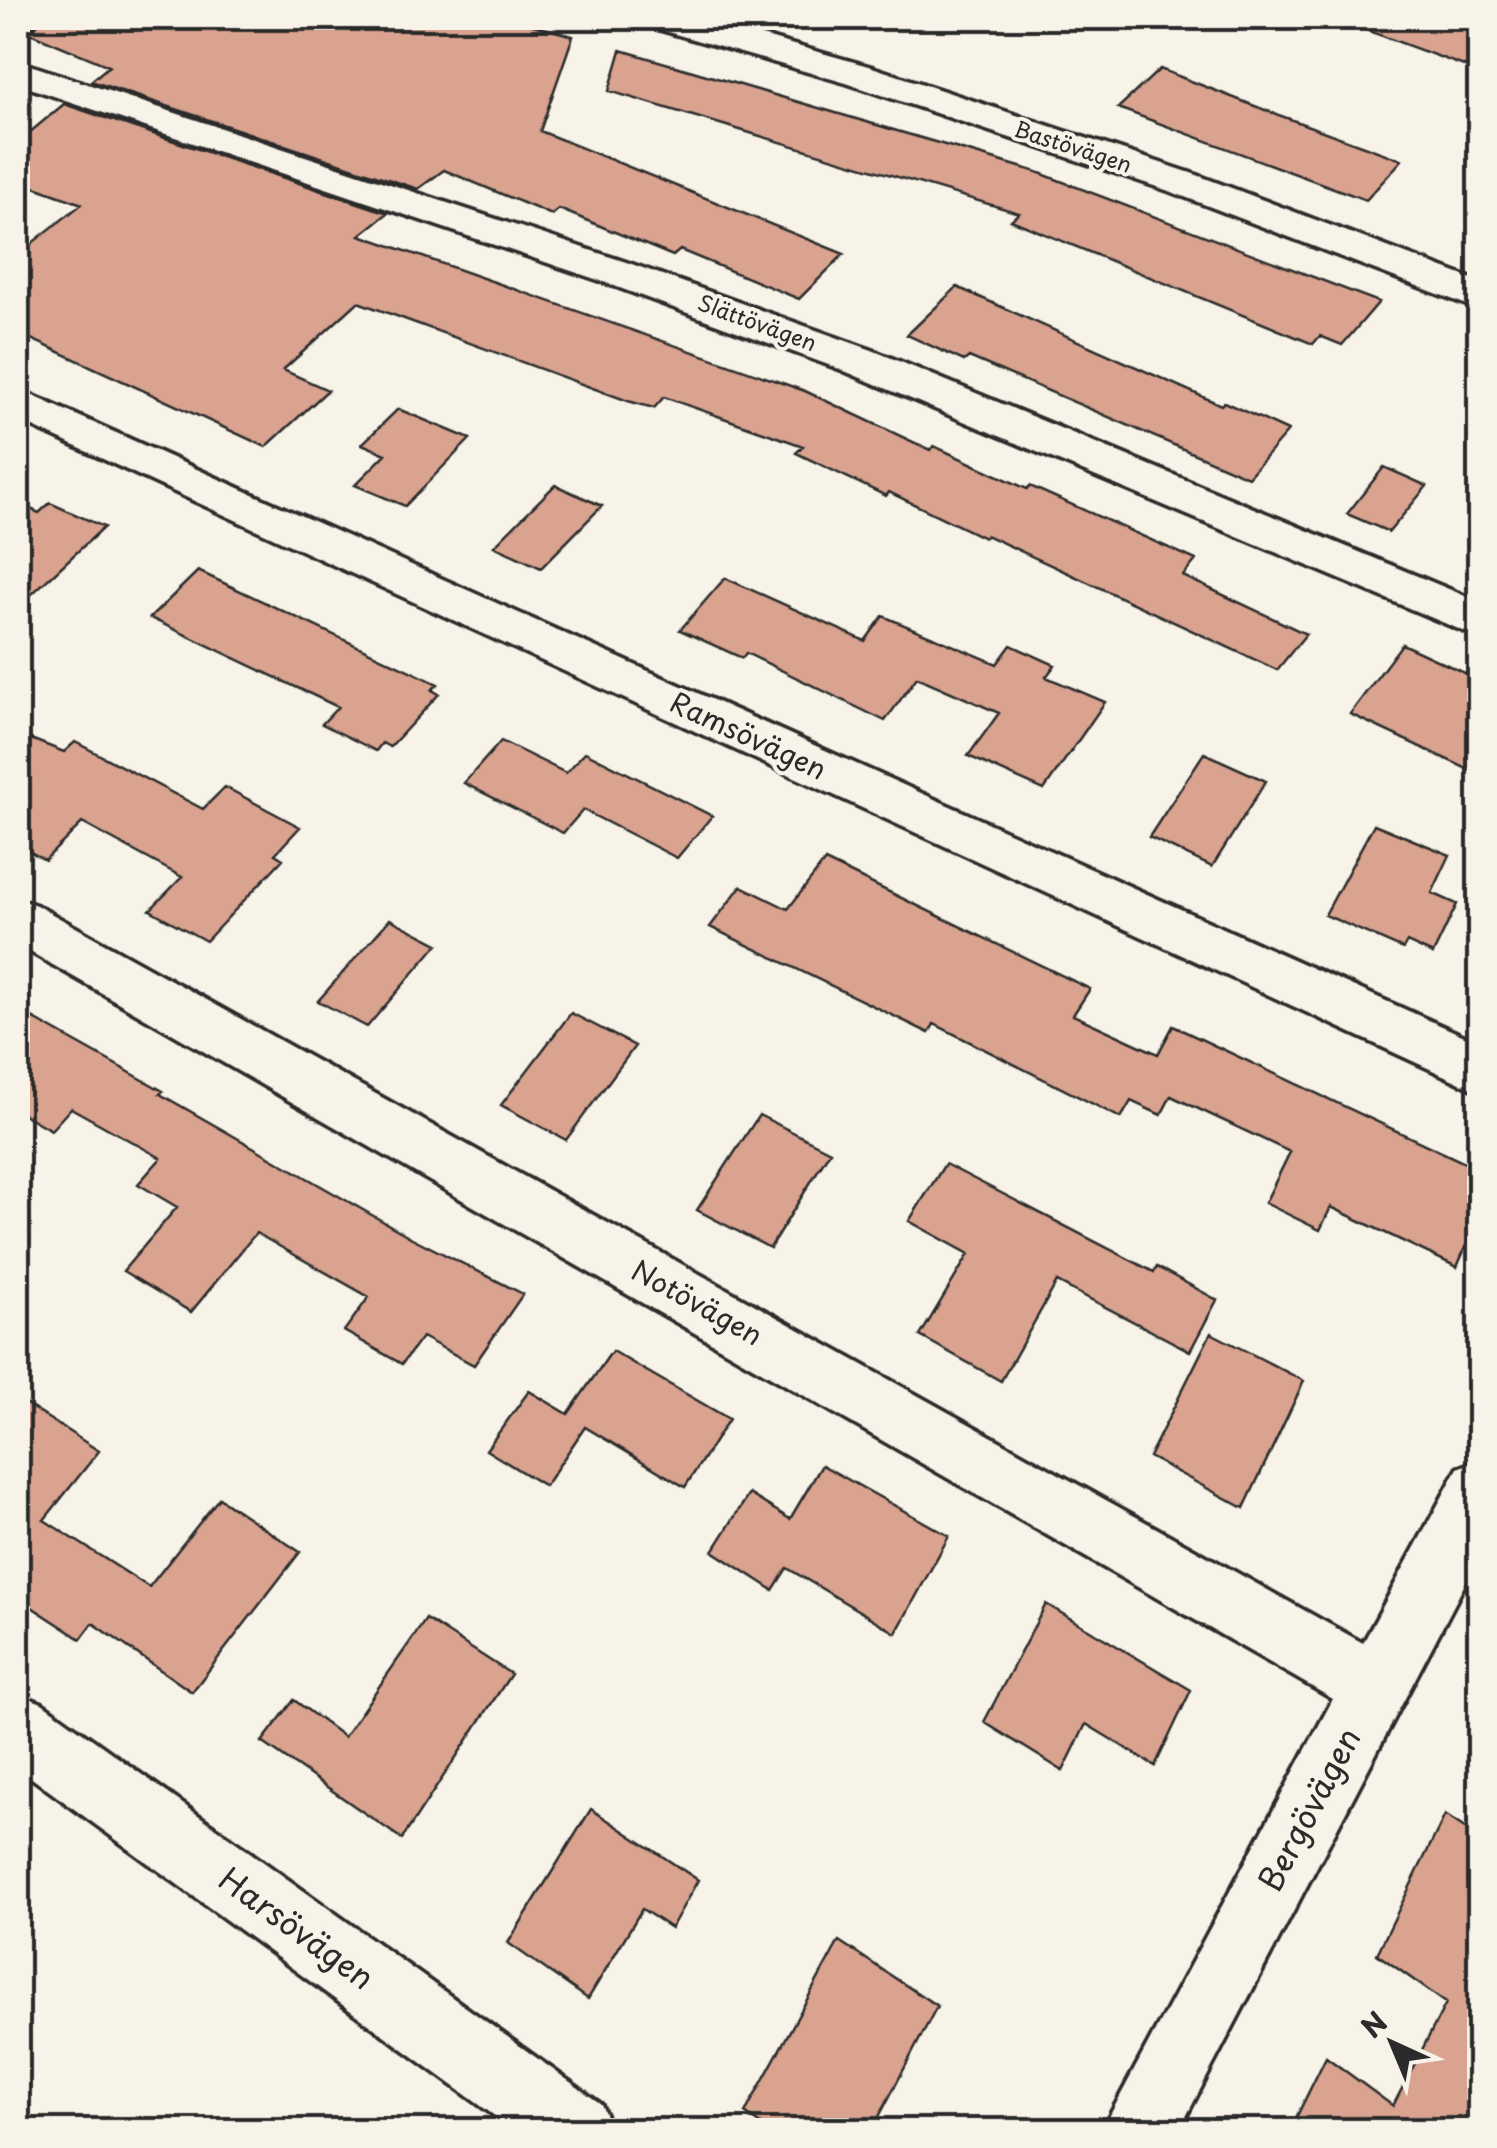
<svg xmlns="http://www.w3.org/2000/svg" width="1497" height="2148" font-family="'Playpen Sans',sans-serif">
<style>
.building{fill:#d9a390;stroke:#2b2b2b;stroke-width:2.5}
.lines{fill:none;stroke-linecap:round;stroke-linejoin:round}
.street-casing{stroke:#2b2b2b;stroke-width:7}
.street{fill:#f7f3e8;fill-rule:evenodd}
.labels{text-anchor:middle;stroke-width:8;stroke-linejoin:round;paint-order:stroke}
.far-street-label{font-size:22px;fill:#2b2b2b;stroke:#f7f3e8}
.street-label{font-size:28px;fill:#2b2b2b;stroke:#f7f3e8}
.near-street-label{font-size:32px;fill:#2b2b2b;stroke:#f7f3e8}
</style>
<rect width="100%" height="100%" fill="#f7f3e8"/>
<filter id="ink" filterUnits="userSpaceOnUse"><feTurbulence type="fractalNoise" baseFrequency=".01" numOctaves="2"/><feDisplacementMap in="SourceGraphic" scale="20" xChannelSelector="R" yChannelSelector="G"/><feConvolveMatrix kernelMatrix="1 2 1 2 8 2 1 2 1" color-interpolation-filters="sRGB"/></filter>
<g filter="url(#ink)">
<!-- building -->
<path class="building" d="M 41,18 L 508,18 L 573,36 L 540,131 L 844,254 L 799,299 L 680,250 L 673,256 L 559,209 L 552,215 L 444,170 L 418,189 L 91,81 L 109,66 L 25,31 L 35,28 Z
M 1348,18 L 1480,18 L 1480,72 L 1347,23 Z
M 621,50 L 1037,172 L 1379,302 L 1342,345 L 1320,336 L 1313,344 L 1011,220 L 1019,213 L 609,91 Z
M 1160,69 L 1265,110 L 1402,160 L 1366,200 L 1118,108 Z
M 64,104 L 388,213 L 360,235 L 805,391 L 930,450 L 934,446 L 1027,489 L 1030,486 L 1196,560 L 1183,576 L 1306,634 L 1277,670 L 986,535 L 984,538 L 889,492 L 886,496 L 796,453 L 803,446 L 664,397 L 654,408 L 628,401 L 358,302 L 283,370 L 328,390 L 266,447 L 18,333 L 18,254 L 82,204 L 18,181 L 18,142 Z
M 957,287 L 1221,405 L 1224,402 L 1288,431 L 1248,477 L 969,357 L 964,361 L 907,335 Z
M 398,409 L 470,439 L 405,506 L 355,485 L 386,454 L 362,444 Z
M 1384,467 L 1427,486 L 1389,532 L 1347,514 Z
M 555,485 L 602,506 L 541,568 L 494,546 Z
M 18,503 L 39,513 L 50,503 L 104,527 L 18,607 Z
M 198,571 L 438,684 L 432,690 L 439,694 L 390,747 L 382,743 L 376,751 L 322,724 L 338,707 L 150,618 Z
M 725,578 L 865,641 L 883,616 L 997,664 L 1011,645 L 1055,665 L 1046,677 L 1105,702 L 1044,790 L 968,756 L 999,713 L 917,677 L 885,721 L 746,653 L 742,658 L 680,630 Z
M 1402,644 L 1480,680 L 1480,775 L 1350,714 Z
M 18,734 L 64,752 L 75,742 L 203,809 L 225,787 L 300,827 L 275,854 L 283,859 L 206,941 L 150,910 L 182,877 L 82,823 L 45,860 L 18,845 Z
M 501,741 L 566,773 L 585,752 L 712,816 L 677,858 L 583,810 L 563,833 L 464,783 Z
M 1204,753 L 1266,781 L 1212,867 L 1149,837 Z
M 1374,824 L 1450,855 L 1432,893 L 1457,904 L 1433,954 L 1407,942 L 1403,949 L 1325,915 Z
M 825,861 L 1090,989 L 1073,1015 L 1158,1054 L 1173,1026 L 1480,1170 L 1480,1214 L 1457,1267 L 1331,1207 L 1320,1230 L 1265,1203 L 1290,1152 L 1171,1096 L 1161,1115 L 1131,1101 L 1121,1118 L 934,1024 L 929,1033 L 710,927 L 741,886 L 788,909 Z
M 390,919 L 438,944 L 367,1027 L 318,1001 Z
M 18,1010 L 163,1091 L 160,1094 L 412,1238 L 523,1294 L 474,1365 L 422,1337 L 402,1364 L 344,1331 L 369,1297 L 256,1233 L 191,1312 L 123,1271 L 177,1207 L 138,1184 L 161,1158 L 71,1108 L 51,1130 L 18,1111 Z
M 571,1013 L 635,1046 L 566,1140 L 501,1105 Z
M 759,1115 L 830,1151 L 770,1248 L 697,1210 Z
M 945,1164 L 1154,1272 L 1157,1267 L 1217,1300 L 1190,1351 L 1057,1282 L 1001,1381 L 920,1336 L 969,1254 L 909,1221 Z
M 1211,1333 L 1304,1381 L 1244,1508 L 1149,1457 Z
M 612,1351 L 729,1419 L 685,1487 L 585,1427 L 545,1486 L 486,1450 L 529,1391 L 568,1414 Z
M 18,1399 L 99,1451 L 44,1520 L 149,1587 L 219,1498 L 300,1552 L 192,1692 L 93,1623 L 81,1639 L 18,1598 Z
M 822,1465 L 949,1536 L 896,1633 L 787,1568 L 773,1590 L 713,1551 L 749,1494 L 790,1519 Z
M 1046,1604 L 1191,1690 L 1155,1766 L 1086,1724 L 1063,1771 L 984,1722 Z
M 426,1619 L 511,1674 L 402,1839 L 262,1742 L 294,1700 L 344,1737 Z
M 591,1809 L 698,1880 L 671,1928 L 642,1909 L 588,1999 L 508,1943 Z
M 1445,1815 L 1480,1838 L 1480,2130 L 1290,2130 L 1326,2057 L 1393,2106 L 1446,2003 L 1377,1954 Z
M 839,1941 L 937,2006 L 872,2130 L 769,2130 L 745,2113 Z"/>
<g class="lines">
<defs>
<path id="street" d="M 18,18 L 37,18 L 32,26 L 18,29 Z
M 642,18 L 698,18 L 872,67 L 1197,175 L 1480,282 L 1480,310 L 1169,191 L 846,83 L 647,26 Z
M 18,61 L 626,262 L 872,350 L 1480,602 L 1480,638 L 842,370 L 598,280 L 18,84 Z
M 18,389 L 1480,1043 L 1480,1092 L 18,420 Z
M 18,899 L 36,905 L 1363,1643 L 1458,1468 L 1480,1460 L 1480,1555 L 1179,2130 L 1102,2130 L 1333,1699 L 18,945 Z
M 18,1694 L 42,1703 L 601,2104 L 612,2130 L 514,2130 L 18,1768 Z"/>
</defs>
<!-- street casing -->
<use href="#street" class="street-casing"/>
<!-- street -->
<use href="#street" class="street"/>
</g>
</g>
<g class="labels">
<!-- far-street labels -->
<g class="far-street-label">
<text transform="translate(1073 147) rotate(18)" y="8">Bastövägen</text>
<text transform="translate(757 323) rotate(20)" y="8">Slättövägen</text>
</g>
<!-- street labels -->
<g class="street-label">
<text transform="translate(748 736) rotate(25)" y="10">Ramsövägen</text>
<text transform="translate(697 1303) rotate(29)" y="10">Notövägen</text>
</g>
<!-- near-street labels -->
<g class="near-street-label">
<text transform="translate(1310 1810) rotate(-62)" y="11">Bergövägen</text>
<text transform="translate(296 1929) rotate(36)" y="11">Harsövägen</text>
</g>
</g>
<!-- margin -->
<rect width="1497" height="2148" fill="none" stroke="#f7f3e8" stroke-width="60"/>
<rect x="30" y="30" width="1437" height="2088" fill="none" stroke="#2b2b2b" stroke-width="4" filter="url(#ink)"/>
<!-- north arrow -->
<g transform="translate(1392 2043) rotate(316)" stroke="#f7f3e8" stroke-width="8" paint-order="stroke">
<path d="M0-8L18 38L0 25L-18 38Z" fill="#2b2b2b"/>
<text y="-15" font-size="28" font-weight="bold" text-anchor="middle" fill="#2b2b2b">N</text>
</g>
</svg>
